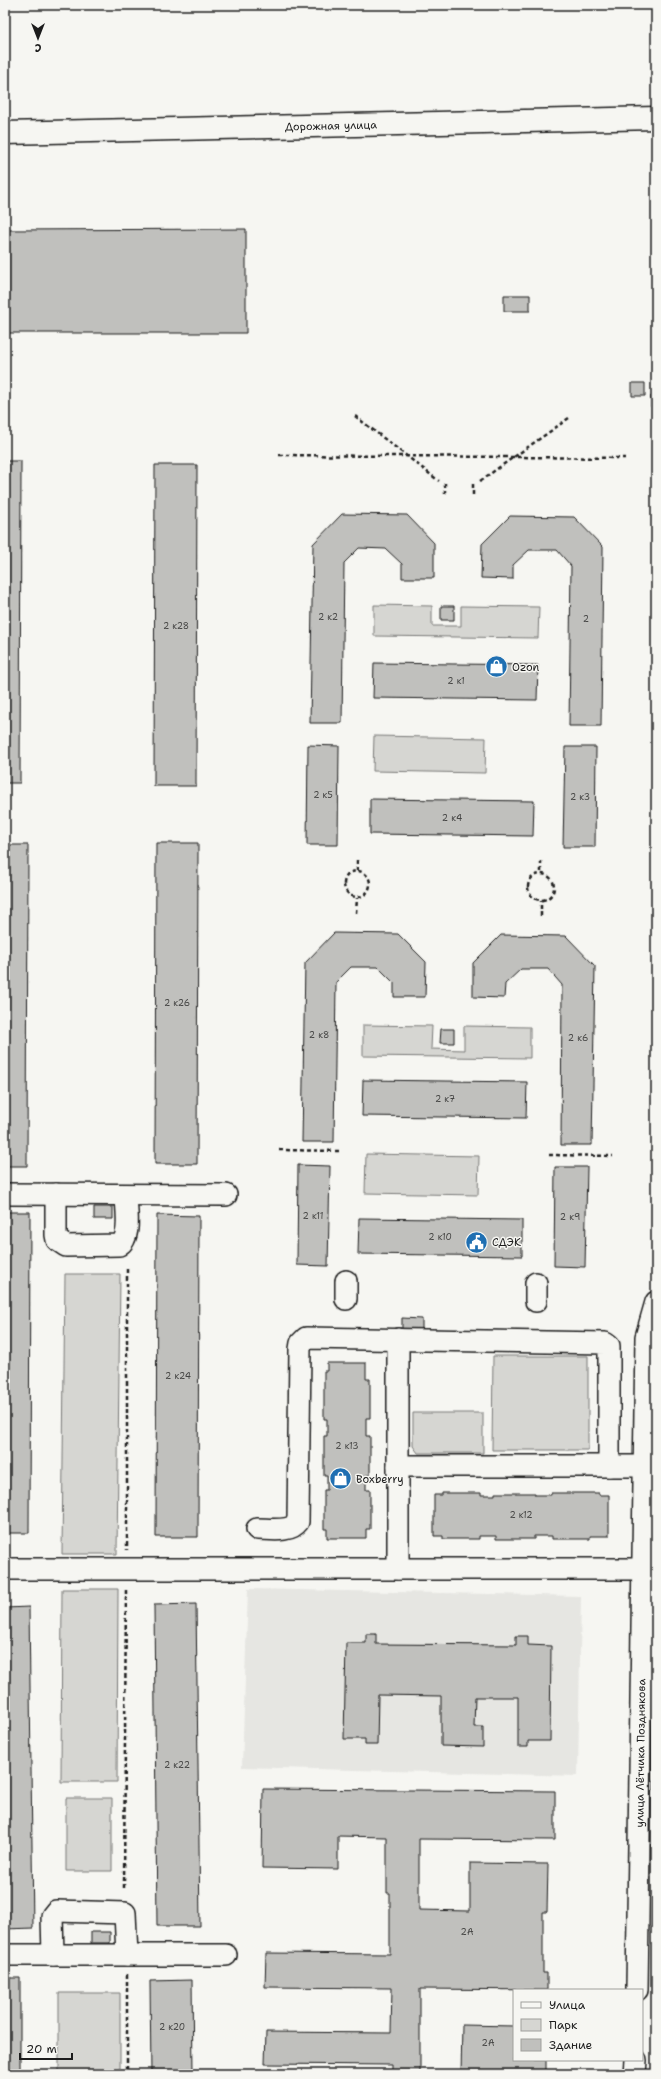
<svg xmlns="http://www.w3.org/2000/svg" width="661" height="2079" font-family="'Shantell Sans',sans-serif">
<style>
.built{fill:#e6e6e2}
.green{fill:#d6d6d2;stroke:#797977}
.building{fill:#c0c0bd;stroke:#1c1c1c}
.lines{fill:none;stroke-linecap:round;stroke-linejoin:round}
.minor-casing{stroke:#1c1c1c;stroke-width:24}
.major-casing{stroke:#1c1c1c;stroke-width:25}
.path{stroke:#1c1c1c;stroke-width:2.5;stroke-dasharray:4 3;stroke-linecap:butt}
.minor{stroke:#f6f6f2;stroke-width:21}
.major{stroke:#f6f6f2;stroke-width:22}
.labels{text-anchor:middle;stroke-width:3;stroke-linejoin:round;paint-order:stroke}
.number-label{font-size:9px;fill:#454544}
.street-label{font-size:11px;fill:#1c1c1c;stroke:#f6f6f2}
.poi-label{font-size:11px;fill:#1c1c1c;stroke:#f6f6f2;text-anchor:start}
</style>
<rect width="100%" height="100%" fill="#f6f6f2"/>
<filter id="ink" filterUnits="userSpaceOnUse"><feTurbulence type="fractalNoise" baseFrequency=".025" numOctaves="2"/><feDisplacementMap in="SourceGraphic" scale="8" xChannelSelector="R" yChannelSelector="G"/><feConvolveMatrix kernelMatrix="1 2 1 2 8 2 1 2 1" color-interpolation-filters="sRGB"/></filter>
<g filter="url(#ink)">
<!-- built -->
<path class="built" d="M 248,1589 L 581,1596 L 578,1776 L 242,1767 Z"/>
<!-- green -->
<path class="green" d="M 374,605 L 432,606 L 432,626 L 461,626 L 461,606 L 539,607 L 538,638 L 374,636 Z
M 374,736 L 486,738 L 485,773 L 373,771 Z
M 363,1025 L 432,1026 L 431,1049 L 464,1050 L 464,1026 L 530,1027 L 530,1058 L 363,1056 Z
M 366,1154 L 479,1156 L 478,1195 L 365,1193 Z
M 65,1274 L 120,1274 L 117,1554 L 62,1554 Z
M 493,1356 L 588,1356 L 588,1450 L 492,1450 Z
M 413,1413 L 483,1413 L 483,1453 L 418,1453 L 413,1446 Z
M 62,1589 L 118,1589 L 117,1782 L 61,1782 Z
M 66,1798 L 112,1798 L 112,1871 L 66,1871 Z
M 59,1993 L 120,1993 L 120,2074 L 59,2074 Z"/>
<!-- building -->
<path class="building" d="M 246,229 L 246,333 L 5,333 L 5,230 Z
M 504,295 L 530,295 L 530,311 L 504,311 Z
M 632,383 L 645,383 L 645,396 L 632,396 Z
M 651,396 L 656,397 L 656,407 L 651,407 Z
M 5,461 L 21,461 L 20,783 L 5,783 Z
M 155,465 L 197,465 L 196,786 L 154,786 Z
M 342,514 L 407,515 L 434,543 L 434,578 L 402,578 L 402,564 L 386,549 L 359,548 L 344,563 L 342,723 L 310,723 L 313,544 Z
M 510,516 L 574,517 L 603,547 L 601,726 L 569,726 L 571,566 L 557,550 L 529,550 L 513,565 L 513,579 L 481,578 L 482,544 Z
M 441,606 L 454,606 L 454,620 L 441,620 Z
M 374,663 L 538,665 L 537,700 L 373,698 Z
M 308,745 L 339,746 L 338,845 L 307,845 Z
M 565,747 L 596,747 L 595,847 L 563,847 Z
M 370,799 L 534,801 L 533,836 L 370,834 Z
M 156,843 L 198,843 L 197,1164 L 155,1164 Z
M 5,845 L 28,845 L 27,1166 L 5,1166 Z
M 334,933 L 398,934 L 426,962 L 425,997 L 394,997 L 394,983 L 378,967 L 351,967 L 336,982 L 334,1142 L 302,1142 L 305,963 Z
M 501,935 L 566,936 L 595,966 L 592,1145 L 561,1145 L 562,985 L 548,969 L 521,969 L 505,984 L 504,998 L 473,997 L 473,963 Z
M 441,1029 L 454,1029 L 454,1043 L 440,1043 Z
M 363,1080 L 527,1082 L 526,1118 L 362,1116 Z
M 298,1165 L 330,1166 L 328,1266 L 297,1265 Z
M 555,1167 L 587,1167 L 585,1267 L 554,1266 Z
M 94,1207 L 113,1207 L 113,1219 L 94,1219 Z
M 5,1212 L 30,1212 L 29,1533 L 5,1533 Z
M 157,1215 L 199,1216 L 198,1537 L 156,1537 Z
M 359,1218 L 522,1220 L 522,1256 L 358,1254 Z
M 402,1318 L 422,1319 L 422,1333 L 402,1333 Z
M 327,1363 L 366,1363 L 366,1379 L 370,1379 L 370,1418 L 366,1418 L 366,1436 L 370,1436 L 370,1475 L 366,1475 L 366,1490 L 370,1490 L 370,1529 L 366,1529 L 366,1538 L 327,1538 L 327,1529 L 324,1529 L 324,1490 L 327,1490 L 327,1475 L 324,1475 L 324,1436 L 327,1436 L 327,1419 L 324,1419 L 324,1371 L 327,1371 Z
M 442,1493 L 481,1493 L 481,1495 L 495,1495 L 495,1493 L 535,1493 L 535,1495 L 551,1495 L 551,1493 L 599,1493 L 599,1495 L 609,1495 L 609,1536 L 590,1536 L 590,1539 L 552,1539 L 552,1536 L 534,1536 L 534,1539 L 496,1539 L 496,1536 L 479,1536 L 479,1539 L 443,1539 L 443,1536 L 434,1536 L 434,1495 L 442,1495 Z
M 196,1604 L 200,1926 L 157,1926 L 154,1605 Z
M 29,1607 L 33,1928 L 5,1929 L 5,1608 Z
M 366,1634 L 376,1634 L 376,1644 L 516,1645 L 516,1636 L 528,1636 L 528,1645 L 551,1646 L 550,1741 L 528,1741 L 528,1747 L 518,1747 L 518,1697 L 475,1697 L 474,1727 L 483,1727 L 483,1747 L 441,1746 L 441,1696 L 378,1695 L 377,1745 L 365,1745 L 365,1739 L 344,1739 L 346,1643 L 366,1643 Z
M 656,1667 L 656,1790 L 654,1790 Z
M 263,1789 L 555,1791 L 555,1840 L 419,1839 L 419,1910 L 470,1911 L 470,1863 L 548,1864 L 547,1912 L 543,1912 L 543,1973 L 547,1973 L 547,1990 L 420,1989 L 420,2074 L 392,2074 L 392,2065 L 265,2064 L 266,2032 L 391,2033 L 392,1988 L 265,1987 L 266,1953 L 390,1954 L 390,1893 L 387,1893 L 387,1837 L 338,1836 L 338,1869 L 262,1868 Z
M 91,1932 L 110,1932 L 110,1943 L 91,1943 Z
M 5,1978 L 20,1978 L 20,2074 L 5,2074 Z
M 192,1980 L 193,2074 L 151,2074 L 150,1981 Z
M 462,2025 L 514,2026 L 514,2060 L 546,2060 L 546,2071 L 532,2071 L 532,2074 L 461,2074 Z"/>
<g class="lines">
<defs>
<g id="minor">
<path d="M 5,1194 L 226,1195"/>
<path d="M 56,1194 L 56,1235 L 57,1240 L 66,1246 L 119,1245 C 132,1237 126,1209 126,1195"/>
<path d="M 346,1299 L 346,1281"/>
<path d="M 536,1301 L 536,1283"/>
<path d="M 398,1339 L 398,1569"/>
<path d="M 398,1466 L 644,1466"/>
<path d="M 257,1529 C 270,1529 290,1533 298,1522 L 300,1349 L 301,1343 L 306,1338 L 605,1343 L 609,1346 L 609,1466"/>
<path d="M 5,1569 L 643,1569"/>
<path d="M 5,1955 L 226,1955"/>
<path d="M 53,1955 L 52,1916 L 56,1911 L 125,1913 L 127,1955"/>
<path id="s1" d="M 637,1990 L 646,1337 L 656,1302"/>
<path d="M 635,2074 L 636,2060"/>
</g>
<g id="major">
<path id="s2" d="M 5,133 L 656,118"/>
</g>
</defs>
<!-- minor casing -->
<use href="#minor" class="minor-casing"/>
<!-- major casing -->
<use href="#major" class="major-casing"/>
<!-- path -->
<path class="path" d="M 355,416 L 439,481
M 279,455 L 625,458
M 480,481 L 569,418
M 445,494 L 445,481
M 473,495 L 473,481
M 541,861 L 541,874
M344 884a13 13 0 1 1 26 0a13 13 0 1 1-26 0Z
M 357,871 L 357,858
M528 887a13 13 0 1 1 26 0a13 13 0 1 1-26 0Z
M 356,913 L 357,898
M 541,916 L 541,900
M 279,1150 L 342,1151
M 549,1155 L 613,1156
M 127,1269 L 127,1550
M 124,1888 L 126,1587
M 127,1974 L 127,2074"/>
<!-- minor -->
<use href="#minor" class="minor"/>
<!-- major -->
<use href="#major" class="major"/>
</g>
</g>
<!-- icons -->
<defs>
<symbol id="shop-disc" viewBox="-11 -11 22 22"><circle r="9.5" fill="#1f6fb2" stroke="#f6f6f2"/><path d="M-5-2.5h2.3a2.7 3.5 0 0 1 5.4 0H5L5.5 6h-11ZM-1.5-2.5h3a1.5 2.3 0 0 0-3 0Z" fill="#fff"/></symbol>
<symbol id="civic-disc" viewBox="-11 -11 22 22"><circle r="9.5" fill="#1f6fb2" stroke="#f6f6f2"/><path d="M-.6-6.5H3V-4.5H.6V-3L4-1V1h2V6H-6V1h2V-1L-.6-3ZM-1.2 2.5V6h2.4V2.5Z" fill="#fff"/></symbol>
</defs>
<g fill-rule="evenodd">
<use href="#shop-disc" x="484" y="654" width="25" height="25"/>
<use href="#civic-disc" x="464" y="1230" width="25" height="25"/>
<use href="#shop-disc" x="328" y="1466" width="25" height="25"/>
</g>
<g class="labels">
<!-- number labels -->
<g class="number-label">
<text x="328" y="620">2 к2</text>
<text x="586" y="622">2</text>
<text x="176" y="629">2 к28</text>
<text x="456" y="684">2 к1</text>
<text x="323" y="798">2 к5</text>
<text x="580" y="800">2 к3</text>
<text x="452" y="821">2 к4</text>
<text x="177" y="1006">2 к26</text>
<text x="319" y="1038">2 к8</text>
<text x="578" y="1041">2 к6</text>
<text x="445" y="1102">2 к7</text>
<text x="313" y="1219">2 к11</text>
<text x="570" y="1220">2 к9</text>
<text x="440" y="1240">2 к10</text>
<text x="178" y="1379">2 к24</text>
<text x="347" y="1449">2 к13</text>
<text x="521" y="1518">2 к12</text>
<text x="177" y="1768">2 к22</text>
<text x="467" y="1935">2А</text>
<text x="172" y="2030">2 к20</text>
<text x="488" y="2046">2А</text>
</g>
<!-- street labels -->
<g class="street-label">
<text dy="4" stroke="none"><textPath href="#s2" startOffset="326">Дорожная улица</textPath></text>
<text dy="4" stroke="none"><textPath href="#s1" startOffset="237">улица Лётчика Позднякова</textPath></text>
</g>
<!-- poi labels -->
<g class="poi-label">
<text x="512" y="671">Ozon</text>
<text x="492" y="1246">СДЭК</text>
<text x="356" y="1483">Boxberry</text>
</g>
</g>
<!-- margin -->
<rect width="661" height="2079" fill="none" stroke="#f6f6f2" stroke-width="20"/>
<rect x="10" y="10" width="641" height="2059" fill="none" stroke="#1c1c1c" stroke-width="1.5" filter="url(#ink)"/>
<!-- legend -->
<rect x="513" y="1989" width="130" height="72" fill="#f6f6f2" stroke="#9f9f9c"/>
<rect x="521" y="2002" width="20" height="6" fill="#f6f6f2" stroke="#9f9f9c"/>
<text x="549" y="2009" font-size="12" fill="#1c1c1c">Улица</text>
<rect x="521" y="2019" width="20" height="12" fill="#d6d6d2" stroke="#9f9f9c"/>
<text x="549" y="2029" font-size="12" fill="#1c1c1c">Парк</text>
<rect x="521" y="2039" width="20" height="12" fill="#c0c0bd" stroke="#9f9f9c"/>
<text x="549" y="2049" font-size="12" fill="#1c1c1c">Здание</text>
<!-- north arrow -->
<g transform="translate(38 38) rotate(180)" stroke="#f6f6f2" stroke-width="3" paint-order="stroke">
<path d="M0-3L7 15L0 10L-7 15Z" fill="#1c1c1c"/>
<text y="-6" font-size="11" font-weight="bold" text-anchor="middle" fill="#1c1c1c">С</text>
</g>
<!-- scale -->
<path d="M20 2053v6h52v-6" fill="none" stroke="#1c1c1c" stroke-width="2"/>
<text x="26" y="2053" font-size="12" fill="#1c1c1c" stroke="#f6f6f2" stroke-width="3" paint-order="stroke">20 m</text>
</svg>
